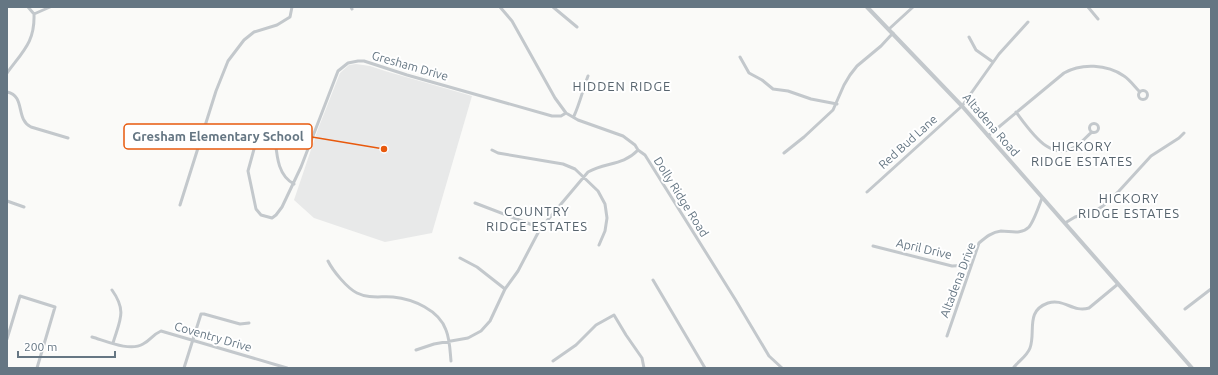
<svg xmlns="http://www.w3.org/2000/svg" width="1218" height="375" font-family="Ubuntu,sans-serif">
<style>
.built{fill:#e8e9e9}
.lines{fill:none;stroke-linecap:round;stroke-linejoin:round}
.minor{stroke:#c3c8cc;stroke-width:3}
.tertiary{stroke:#c3c8cc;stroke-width:4}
.labels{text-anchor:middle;stroke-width:4;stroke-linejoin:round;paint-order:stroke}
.street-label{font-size:12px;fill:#657683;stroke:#fff}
.neighbourhood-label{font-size:13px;letter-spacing:1px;fill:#57646e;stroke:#fff}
.leader{fill:none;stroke:#e8590c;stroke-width:1.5}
.callout-dot{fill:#e8590c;stroke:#fff;stroke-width:1.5}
.callout{fill:#fff;stroke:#e8590c;stroke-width:1.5}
.callout-label{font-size:13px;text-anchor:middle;font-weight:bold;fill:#657683}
</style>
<rect width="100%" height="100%" fill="#fafaf8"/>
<!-- built -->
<path class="built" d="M 356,64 L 370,66 L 385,71 L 472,96 L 432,233 L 385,242 L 314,218 L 294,200 L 318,129 L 340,73 L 349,65 Z"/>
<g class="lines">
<!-- minor -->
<path class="minor" d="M 28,7 L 34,14
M 351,7 L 352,9
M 500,7 L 512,21 L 555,98 L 566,113 L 578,120 L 623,136 L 635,145 L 638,150 L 645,155 L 735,299 L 769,356 L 782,368
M 553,7 L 577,27
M 1088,7 L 1098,19
M 34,14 L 50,7
M 889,29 L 913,7
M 969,37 L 976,50 L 993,62
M 740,57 L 749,73 L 762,80 L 773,89 L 788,91 L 811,99 L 837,104
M 7,73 C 23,51 35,42 34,14
M1138.5 95a4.5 4.5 0 1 1 9 0a4.5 4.5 0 1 1-9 0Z
M 7,92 C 26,96 15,119 31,127 L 68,138
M 1016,112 C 1031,132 1053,167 1080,143 C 1084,140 1088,135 1092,132
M 574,116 C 580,103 583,89 588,76
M1089.5 128a4.5 4.5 0 1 1 9 0a4.5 4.5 0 1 1-9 0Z
M 988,136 L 1064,73 C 1081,63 1107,64 1124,76 C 1130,80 1135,87 1140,92
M 492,150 L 498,153 L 563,164 L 575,169 L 598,191 L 605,204 L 607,218 L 605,231 L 599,245
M 784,153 L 804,137 L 833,110 L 844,85 L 850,75 L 857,66 L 881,46 L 893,33
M 294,184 C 275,174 277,149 274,130 L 269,126 L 262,127 L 259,131 L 248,171 L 256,209 L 261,215 L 272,218 L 276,215 L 282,207 L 301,167 L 338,71 L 348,63 L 358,61 L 364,61 L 407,75 L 552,116 L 561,116 L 566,113
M 867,192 L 962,106 L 999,54 L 1028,22
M 7,201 L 24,207
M 475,203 L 535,226 L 540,229
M 180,205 L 216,91 L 228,61 L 244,40 L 254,32 L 277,25 L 290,17 L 292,7
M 1065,223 L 1075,217 L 1093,212 L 1103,206 L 1119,191 L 1151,156 L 1179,138 L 1184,133
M 873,246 L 952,266 L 971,265
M 460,258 L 477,267 L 505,289
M 328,261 C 333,271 347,288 357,293 C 369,299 381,296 393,297 C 413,299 439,310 446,330 C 450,340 450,351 451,361
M 653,280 L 705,368
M 112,290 C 127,311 120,320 113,343
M 1185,309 L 1211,289
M 947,336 L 979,243 C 986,237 992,232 1001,231 C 1011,231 1021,235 1029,227 C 1034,221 1039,206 1042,198
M 92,337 C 106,341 130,352 143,344 C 151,340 152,335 161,331 L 287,368
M 7,339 L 20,296 L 55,307 L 37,368
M 416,350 L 434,344 L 468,338 L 481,331 L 490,321 L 505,289 L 518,271 L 540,229 L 588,172 C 605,162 623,166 638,150
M 553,361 L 576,345 L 596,325 L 614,315 L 626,335 L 642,358 L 644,368
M 1014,367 C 1019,361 1027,356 1030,348 C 1036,332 1025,311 1048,303 C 1064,298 1073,313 1089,308 L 1118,284
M 184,368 L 201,314 L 204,314 L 240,324 L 249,323"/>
<!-- tertiary -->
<path class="tertiary" d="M 867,7 L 962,106 L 1192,368"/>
</g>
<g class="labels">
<!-- street labels -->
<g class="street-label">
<text transform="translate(410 66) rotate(16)" y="4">Gresham Drive</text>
<text transform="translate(991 125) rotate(49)" y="4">Altadena Road</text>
<text transform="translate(908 142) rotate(-42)" y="4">Red Bud Lane</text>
<text transform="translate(681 197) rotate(58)" y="4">Dolly Ridge Road</text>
<text transform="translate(924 249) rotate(13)" y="4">April Drive</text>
<text transform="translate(958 280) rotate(-69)" y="4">Altadena Drive</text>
<text transform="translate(213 337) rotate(16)" y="4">Coventry Drive</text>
</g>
<!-- neighbourhood labels -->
<g class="neighbourhood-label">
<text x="622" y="91">HIDDEN RIDGE</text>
<text x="1082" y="151">HICKORY<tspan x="1082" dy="15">RIDGE ESTATES</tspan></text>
<text x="1129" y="203">HICKORY<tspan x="1129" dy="15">RIDGE ESTATES</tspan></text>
<text x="537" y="216">COUNTRY<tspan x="537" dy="15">RIDGE ESTATES</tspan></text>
</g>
</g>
<!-- callouts -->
<path class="leader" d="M384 149L312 137"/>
<circle class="callout-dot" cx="384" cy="149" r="4"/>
<rect class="callout" x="124" y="124" width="188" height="25" rx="4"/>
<g class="callout-label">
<text x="218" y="141">Gresham Elementary School</text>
</g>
<!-- border -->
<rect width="1218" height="375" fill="none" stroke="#657683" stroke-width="16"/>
<!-- scale -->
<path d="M18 351v6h97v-6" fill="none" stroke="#657683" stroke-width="2"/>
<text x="24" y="351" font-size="12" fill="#657683" stroke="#ffffff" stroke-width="3" paint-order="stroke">200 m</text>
</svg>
